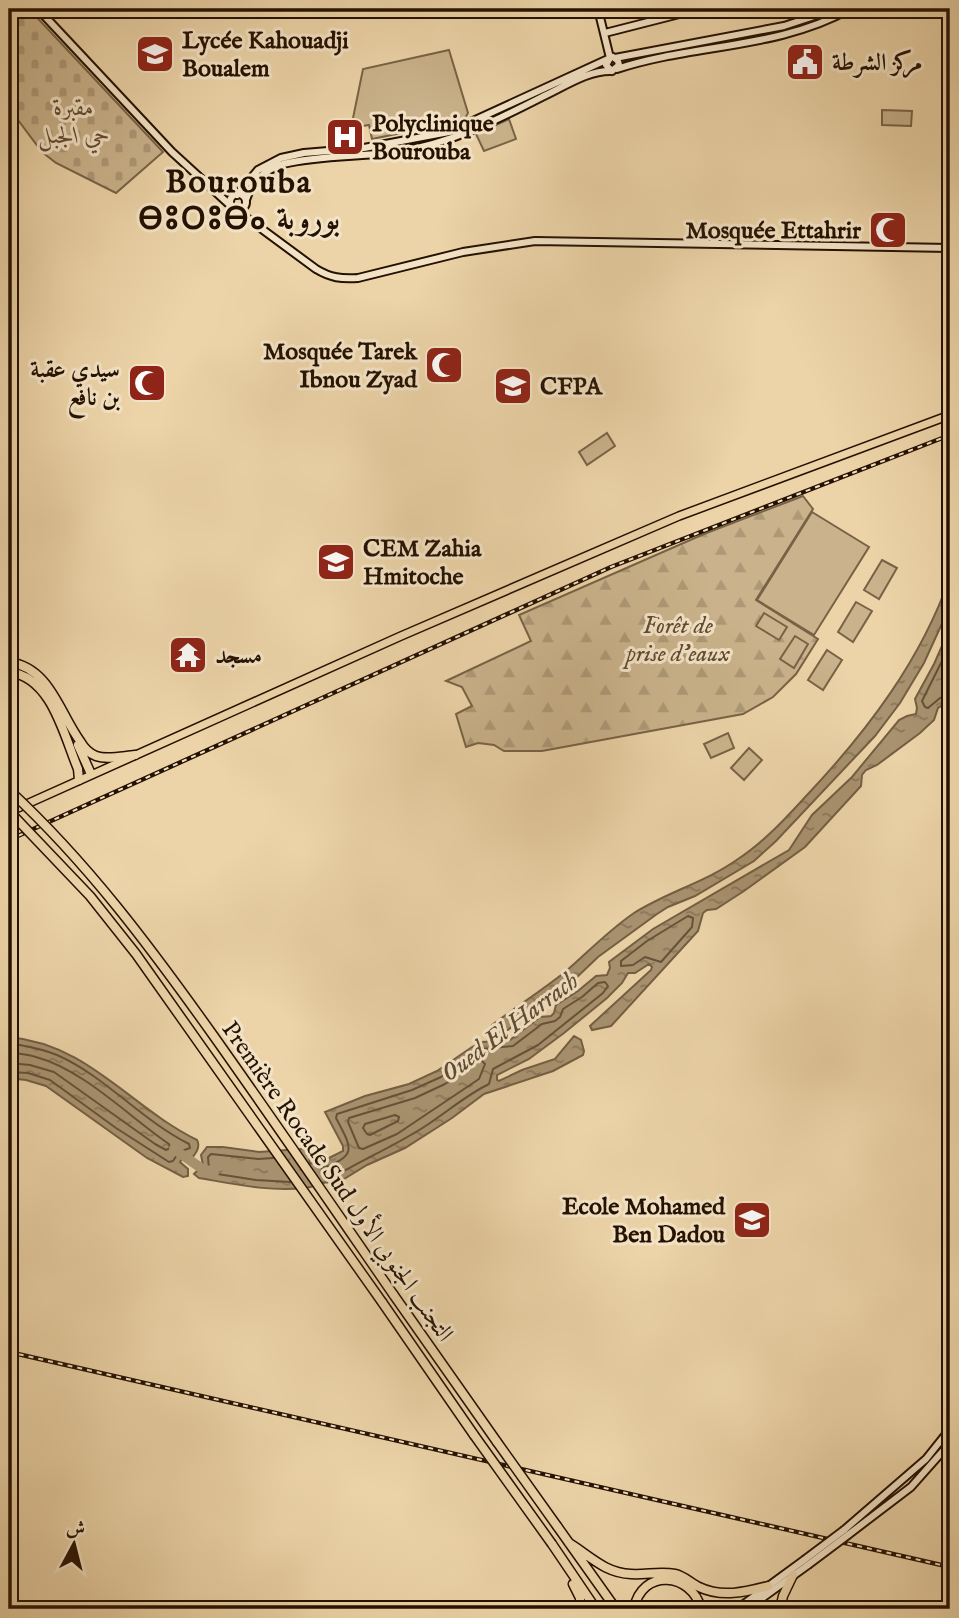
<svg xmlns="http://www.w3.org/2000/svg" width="959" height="1618" font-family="'IM FELL English',Amiri,'Noto Sans Tifinagh',serif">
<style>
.forest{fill:url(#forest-firs);stroke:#786246;stroke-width:2}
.cemetery{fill:url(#cemetery-stones);stroke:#786246;stroke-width:2}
.park{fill:#cab38c;stroke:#786246;stroke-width:2}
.water{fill:url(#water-ripples);stroke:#745e43;stroke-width:2}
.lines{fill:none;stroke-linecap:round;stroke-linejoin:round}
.shore{stroke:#665238;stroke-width:2}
.river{stroke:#a8926f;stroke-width:10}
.secondary-casing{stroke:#251101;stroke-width:10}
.primary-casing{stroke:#251101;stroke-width:10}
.highway-casing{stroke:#251101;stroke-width:11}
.secondary{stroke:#f3e3c6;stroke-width:6}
.primary{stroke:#ecd4a8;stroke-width:7}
.highway{stroke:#ecd4a8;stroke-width:8}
.rail-casing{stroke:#251101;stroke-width:4.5}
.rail{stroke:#f3e3c6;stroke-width:2;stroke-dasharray:5;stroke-linecap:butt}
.secondary-bridge-casing{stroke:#251101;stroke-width:10;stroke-linecap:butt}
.highway-bridge-casing{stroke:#251101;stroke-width:11;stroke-linecap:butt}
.secondary-bridge{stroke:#f3e3c6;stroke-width:6}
.highway-bridge{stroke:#ecd4a8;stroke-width:8}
.labels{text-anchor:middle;stroke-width:6;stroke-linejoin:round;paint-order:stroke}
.poi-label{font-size:24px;font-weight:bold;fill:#251101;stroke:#f3e3c6;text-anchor:start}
.park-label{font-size:24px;font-style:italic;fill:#5f4a32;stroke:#f3e3c6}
.street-label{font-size:24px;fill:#251101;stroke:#f3e3c6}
.water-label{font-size:26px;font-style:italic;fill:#604b32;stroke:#f3e3c6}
.district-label{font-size:32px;font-weight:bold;letter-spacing:2px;fill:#251101;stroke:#f3e3c6}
</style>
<defs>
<pattern id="forest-firs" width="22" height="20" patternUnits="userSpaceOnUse" patternTransform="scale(1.75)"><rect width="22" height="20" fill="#cab38c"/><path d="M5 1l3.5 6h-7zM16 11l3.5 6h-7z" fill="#ad9977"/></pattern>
<pattern id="cemetery-stones" width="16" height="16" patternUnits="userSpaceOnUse" patternTransform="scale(1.75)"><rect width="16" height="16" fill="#cab38c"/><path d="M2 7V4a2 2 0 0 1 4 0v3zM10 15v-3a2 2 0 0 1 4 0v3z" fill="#ad9977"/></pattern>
<pattern id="water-ripples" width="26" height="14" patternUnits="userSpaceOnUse" patternTransform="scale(1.75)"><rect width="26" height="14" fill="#a8926f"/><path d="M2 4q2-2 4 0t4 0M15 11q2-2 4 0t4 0" fill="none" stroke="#897659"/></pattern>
</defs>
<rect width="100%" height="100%" fill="#ecd4a8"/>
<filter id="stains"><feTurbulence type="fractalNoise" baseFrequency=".00286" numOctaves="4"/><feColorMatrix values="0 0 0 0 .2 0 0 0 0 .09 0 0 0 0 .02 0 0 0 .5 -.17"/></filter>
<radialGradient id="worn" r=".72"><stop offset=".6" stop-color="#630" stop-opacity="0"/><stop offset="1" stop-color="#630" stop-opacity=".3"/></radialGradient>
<!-- forest -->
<path class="forest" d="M 803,496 L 813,509 L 756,600 L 818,639 L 796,674 L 773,697 L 743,714 L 542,751 L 504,751 L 494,745 L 478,743 L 466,747 L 456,714 L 472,706 L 462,687 L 446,681 L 531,641 L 519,615 L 704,534 Z"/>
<!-- cemetery -->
<path class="cemetery" d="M 25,9 L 29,9 L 163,152 L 116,193 L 56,163 L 42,152 L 9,108 L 9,23 Z"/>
<!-- park -->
<path class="park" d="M 449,50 L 468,113 L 464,120 L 372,139 L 369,125 L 351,128 L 363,69 Z
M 882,110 L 912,111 L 911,126 L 882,125 Z
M 509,119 L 516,139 L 484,151 L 476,134 Z
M 607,433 L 615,446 L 587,465 L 579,452 Z
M 812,512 L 869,547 L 814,635 L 757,600 Z
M 882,560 L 897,568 L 879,599 L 864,590 Z
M 856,602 L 872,611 L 853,642 L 838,632 Z
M 764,613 L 787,627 L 779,640 L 756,626 Z
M 795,636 L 808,644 L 794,668 L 780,659 Z
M 827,650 L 842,660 L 823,690 L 808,680 Z
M 728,733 L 734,748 L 711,758 L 704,744 Z
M 749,748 L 762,760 L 744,780 L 731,768 Z"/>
<!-- water -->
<path class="water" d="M 950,577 L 950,606 L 924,663 L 900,703 L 875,736 L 776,841 L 754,861 L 695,896 L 668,907 L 657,914 L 598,957 L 575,979 L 505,1032 L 490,1032 L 489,1030 L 492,1025 C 516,1007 541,991 565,972 C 588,952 609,930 634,913 C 667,892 706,882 738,859 C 764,842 787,817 808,794 C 868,730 921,660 950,577 Z
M 950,628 L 950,701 L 938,708 L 934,720 L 920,733 L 877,765 L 866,770 L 862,775 L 861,786 L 805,847 L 744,891 L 716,909 L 707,910 L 703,913 L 698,931 L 611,1026 L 592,1030 L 590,1026 L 651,970 L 652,967 L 649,964 L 635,973 L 628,973 L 622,983 L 607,998 L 564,1033 L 529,1059 L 497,1075 L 497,1080 L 499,1081 L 522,1070 L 555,1059 L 574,1036 L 581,1040 L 584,1051 L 583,1055 L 553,1071 L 484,1094 L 452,1118 L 405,1148 L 367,1165 L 336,1184 C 323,1179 317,1187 305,1188 C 269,1192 234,1184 199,1178 L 194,1174 L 203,1165 L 201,1155 L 207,1147 L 223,1147 L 259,1152 L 301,1149 L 316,1144 L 321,1147 L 321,1153 L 309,1156 L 310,1164 L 329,1158 L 343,1151 L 343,1146 L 325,1112 L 365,1096 L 409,1084 L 437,1071 L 472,1047 L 482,1042 L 510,1040 L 540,1017 L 551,1016 L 554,1013 L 556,1005 L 578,991 L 596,976 L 607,975 L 610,968 L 609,962 L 653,929 L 789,850 L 812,815 L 852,777 L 899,720 L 907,716 L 916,714 L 917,708 L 915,699 L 934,664 Z
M 9,1037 C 88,1044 130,1107 197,1140 C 201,1147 195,1155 190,1160 L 184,1156 L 180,1162 L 188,1169 L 188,1176 L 183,1177 L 147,1158 L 46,1086 L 26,1080 L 9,1078 Z"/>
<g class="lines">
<!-- shore -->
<path class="shore" d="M 950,645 L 922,701 L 925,707 L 928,708 L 940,698 L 950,695
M 688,916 L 693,918 L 692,927 L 661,962 L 645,957 L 633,965 L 621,966 L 621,961 L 647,941 Z
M 605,982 L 608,986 L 603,993 L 538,1045 L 493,1069 L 489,1084 C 466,1095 446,1113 424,1127 C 396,1145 366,1158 337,1175 L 321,1173 L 322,1168 C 359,1156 351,1147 336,1118 L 337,1114 L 412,1090 L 441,1077 L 483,1049 L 513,1046 L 542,1024 L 555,1021 L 560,1017 L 563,1009 L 582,997 L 598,983 Z
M 9,1043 C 25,1046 41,1048 57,1055 C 105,1076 141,1120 189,1144 L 190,1148 L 179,1152 L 173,1161 L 169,1162 L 116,1128 L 50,1080 L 28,1073 L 9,1072
M 9,1052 C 18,1054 27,1054 36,1057 C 84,1070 128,1116 169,1144 L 170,1148 L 166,1150 L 155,1144 L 54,1072 L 30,1065 L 9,1063
M 481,1060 L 485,1064 L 479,1079 L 397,1134 L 363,1149 L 359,1148 L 348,1122 L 349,1118 L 415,1098 L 445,1084 Z
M 395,1115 L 399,1117 L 398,1121 L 370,1135 L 367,1134 L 363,1128 L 365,1124 Z
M 273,1158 L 258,1159 L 211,1154 L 208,1157 L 209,1170 L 211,1173 L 256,1180 L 290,1182"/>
<!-- river -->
<path class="river" d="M 174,1149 L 201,1168 L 214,1173"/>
<defs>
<path id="secondary" d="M 38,9 L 172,152 L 231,206
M 598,9 L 610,58 L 606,65 L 612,71 L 619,65 L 618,61 L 613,57
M 605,33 L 699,9
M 615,58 L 784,26 L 836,9
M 617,69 C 692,44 779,49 850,9
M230 202a8 8 0 1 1 16 0a8 8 0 1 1-16 0Z
M 237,195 L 258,170 L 281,158 L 304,153 L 364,148 L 449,132 L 608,59
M 246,200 C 252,180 264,171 283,164 C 320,155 359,157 396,152 C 450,144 495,121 542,97 C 564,87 588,70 612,71
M 236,210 L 316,269 C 331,278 341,279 358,278 L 463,252 L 535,241 L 950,248
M 844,1530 L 926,1459 L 950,1429
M 848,1535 L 911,1487 L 950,1443
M 737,1609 L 804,1560
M 747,1609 L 808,1565"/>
<path id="primary" d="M 9,812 L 401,636 L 679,516 L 950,415"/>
<path id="highway" d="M 9,662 C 50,668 59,712 80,741 C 84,748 88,753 96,756 C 107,760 123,756 135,755
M 9,672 C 52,677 64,736 78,769 L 79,780
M 78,745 L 91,774
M 393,1294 L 497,1442
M 382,1302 L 474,1435
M 557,1526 L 616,1609
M 569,1543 C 590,1556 605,1573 631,1574 C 646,1575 660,1571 675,1574 C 684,1576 691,1583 699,1587 C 722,1598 745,1592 768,1586
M 552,1544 L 596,1609
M 573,1584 L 580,1598 L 580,1609
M 634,1609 C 641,1568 692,1572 701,1609
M 780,1609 L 783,1596 L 793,1575"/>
</defs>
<!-- secondary casing -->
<use href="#secondary" class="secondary-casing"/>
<!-- primary casing -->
<use href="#primary" class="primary-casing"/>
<!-- highway casing -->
<use href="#highway" class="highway-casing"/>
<!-- secondary -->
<use href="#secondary" class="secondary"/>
<!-- primary -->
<use href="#primary" class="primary"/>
<!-- highway -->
<use href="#highway" class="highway"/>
<defs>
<path id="rail" d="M 9,840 L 611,567 L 950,435
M 9,1352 L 950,1567"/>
</defs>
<!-- rail casing -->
<use href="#rail" class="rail-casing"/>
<!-- rail -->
<use href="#rail" class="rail"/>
<defs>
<path id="secondary-bridge" d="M 804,1560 L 844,1530
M 808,1565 L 848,1535"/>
<path id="highway-bridge" d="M 9,790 C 88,863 151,948 213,1035 C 274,1121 333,1207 393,1294
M 9,811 L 90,896 L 136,954 L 382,1302
M 474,1435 L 552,1544
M 497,1442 L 557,1526"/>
</defs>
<!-- secondary-bridge casing -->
<use href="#secondary-bridge" class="secondary-bridge-casing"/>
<!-- highway-bridge casing -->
<use href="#highway-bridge" class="highway-bridge-casing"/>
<!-- secondary-bridge -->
<use href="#secondary-bridge" class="secondary-bridge"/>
<!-- highway-bridge -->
<use href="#highway-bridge" class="highway-bridge"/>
</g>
<!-- icons -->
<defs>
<symbol id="school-square" viewBox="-11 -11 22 22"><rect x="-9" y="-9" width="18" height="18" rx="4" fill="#8f2418" stroke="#f3e3c6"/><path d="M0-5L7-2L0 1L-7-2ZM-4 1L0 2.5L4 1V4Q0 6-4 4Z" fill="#fff"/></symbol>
<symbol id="civic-square" viewBox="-11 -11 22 22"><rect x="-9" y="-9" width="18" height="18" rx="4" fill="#8f2418" stroke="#f3e3c6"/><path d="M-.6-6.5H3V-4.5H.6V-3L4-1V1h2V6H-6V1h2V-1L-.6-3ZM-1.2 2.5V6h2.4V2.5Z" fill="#fff"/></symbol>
<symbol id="hospital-square" viewBox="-11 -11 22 22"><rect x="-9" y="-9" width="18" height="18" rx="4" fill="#8f2418" stroke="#f3e3c6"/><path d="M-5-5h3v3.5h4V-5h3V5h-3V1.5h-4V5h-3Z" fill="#fff"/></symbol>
<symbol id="mosque-square" viewBox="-11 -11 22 22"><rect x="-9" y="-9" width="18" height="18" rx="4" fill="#8f2418" stroke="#f3e3c6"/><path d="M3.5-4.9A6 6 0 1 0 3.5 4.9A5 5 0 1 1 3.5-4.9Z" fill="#fff"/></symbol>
<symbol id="university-square" viewBox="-11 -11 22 22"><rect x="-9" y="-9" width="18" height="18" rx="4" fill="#8f2418" stroke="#f3e3c6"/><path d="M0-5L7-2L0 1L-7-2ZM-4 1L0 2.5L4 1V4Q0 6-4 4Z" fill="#fff"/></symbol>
<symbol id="temple-square" viewBox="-11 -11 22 22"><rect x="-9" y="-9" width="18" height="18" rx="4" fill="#8f2418" stroke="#f3e3c6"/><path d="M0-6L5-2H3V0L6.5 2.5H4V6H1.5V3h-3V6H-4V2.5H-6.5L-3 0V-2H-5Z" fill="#fff"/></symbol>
</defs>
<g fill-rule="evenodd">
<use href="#school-square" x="133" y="32" width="44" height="44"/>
<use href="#civic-square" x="783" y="40" width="44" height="44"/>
<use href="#hospital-square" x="323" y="115" width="44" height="44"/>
<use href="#mosque-square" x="866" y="208" width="44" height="44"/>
<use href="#mosque-square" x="422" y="343" width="44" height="44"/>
<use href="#mosque-square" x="125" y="361" width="44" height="44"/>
<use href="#university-square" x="491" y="364" width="44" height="44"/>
<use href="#school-square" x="314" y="540" width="44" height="44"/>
<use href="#temple-square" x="166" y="633" width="44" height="44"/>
<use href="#school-square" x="730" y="1198" width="44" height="44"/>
</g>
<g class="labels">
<!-- poi labels -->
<g class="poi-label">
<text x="182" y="48">Lycée Kahouadji<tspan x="182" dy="28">Boualem</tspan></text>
<text x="832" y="70">مركز الشرطة</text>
<text x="372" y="131">Polyclinique<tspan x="372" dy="28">Bourouba</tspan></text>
<text x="861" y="238" text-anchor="end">Mosquée Ettahrir</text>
<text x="417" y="359" text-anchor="end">Mosquée Tarek<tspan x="417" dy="28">Ibnou Zyad</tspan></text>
<text x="120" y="377" text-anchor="end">سيدي عقبة<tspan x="120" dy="28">بن نافع</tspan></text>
<text x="540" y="394">CFPA</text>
<text x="363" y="556">CEM Zahia<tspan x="363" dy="28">Hmitoche</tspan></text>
<text x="215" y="663">مسجد</text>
<text x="725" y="1214" text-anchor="end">Ecole Mohamed<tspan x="725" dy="28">Ben Dadou</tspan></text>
</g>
<!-- park labels -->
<g class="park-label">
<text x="74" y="115">مقبرة<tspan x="74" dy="28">حي الجبل</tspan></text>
<text x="678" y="633">Forêt de<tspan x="678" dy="28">prise d'eaux</tspan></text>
</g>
<!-- street labels -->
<g class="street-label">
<text transform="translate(338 1181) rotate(55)" y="8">Première Rocade Sud التجنب الجنوبي الأول</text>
</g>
<!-- water labels -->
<g class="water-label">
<text transform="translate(509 1026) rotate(-37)" y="9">Oued El Harrach</text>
</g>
<!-- district labels -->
<g class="district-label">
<text x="239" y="192">Bourouba<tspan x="239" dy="37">ⴱⵓⵔⵓⴱⴰ بوروبة</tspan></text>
</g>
</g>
<!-- margin -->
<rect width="959" height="1618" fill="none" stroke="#ecd4a8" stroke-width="35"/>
<rect x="10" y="10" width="938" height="1597" fill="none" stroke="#251101" stroke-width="3.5"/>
<rect x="18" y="18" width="924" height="1583" fill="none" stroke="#251101" stroke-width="2"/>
<!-- north arrow -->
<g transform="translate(74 1544) rotate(7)" stroke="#f3e3c6" stroke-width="5" paint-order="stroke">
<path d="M0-5L12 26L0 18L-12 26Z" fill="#251101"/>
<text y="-10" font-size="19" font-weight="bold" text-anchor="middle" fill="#251101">ش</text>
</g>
<rect width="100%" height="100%" filter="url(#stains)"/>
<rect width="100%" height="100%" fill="url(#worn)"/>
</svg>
